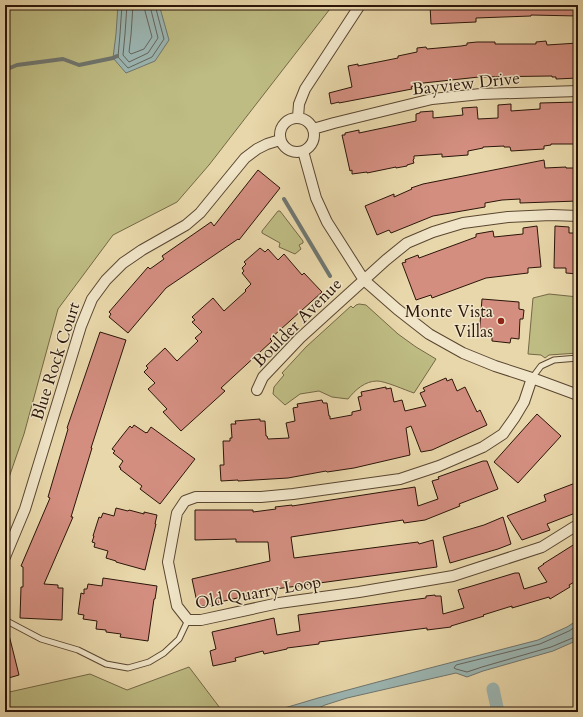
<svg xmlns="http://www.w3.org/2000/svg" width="583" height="717" font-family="Cardo,serif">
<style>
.green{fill:#bebc83;stroke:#746846}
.water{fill:#9cb7b4;stroke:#6f7670}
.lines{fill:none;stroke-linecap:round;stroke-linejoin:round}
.shore{stroke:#64665e;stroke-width:1}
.stream{stroke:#6f7670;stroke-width:4}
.canal{stroke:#9cb7b4;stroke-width:13}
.building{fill:#d38e80;stroke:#2b1509}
.service-casing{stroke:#5a4631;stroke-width:7}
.minor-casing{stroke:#5a4631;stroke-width:12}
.service{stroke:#f0e5c8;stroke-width:5}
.minor{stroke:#f0e5c8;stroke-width:10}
.poi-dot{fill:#8f2418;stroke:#f0e5c8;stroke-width:1.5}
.labels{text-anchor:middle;stroke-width:3;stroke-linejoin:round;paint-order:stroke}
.street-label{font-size:17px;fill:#2b1509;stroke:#f0e5c8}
.poi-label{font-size:17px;fill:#2b1509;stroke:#f0e5c8;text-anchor:end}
</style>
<rect width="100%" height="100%" fill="#e8d7aa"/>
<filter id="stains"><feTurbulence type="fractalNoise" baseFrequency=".005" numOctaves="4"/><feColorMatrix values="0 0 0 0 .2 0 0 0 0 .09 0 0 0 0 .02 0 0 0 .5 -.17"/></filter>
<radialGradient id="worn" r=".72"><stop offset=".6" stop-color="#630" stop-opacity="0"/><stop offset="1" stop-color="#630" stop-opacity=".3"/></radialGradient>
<!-- green -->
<path class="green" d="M 5,5 L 333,5 L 209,165 L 177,202 L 113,235 L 58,309 L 24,434 L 5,489 Z
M 278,211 L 280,211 L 303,241 L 303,243 L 299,245 L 301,249 L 295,254 L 279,247 L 280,243 L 262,233 L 262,231 Z
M 549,294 L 578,297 L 578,353 L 549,355 L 545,358 L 541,355 L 528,354 L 533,298 Z
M 359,304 L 366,305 L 398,334 L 416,347 L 436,359 L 414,393 C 405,390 385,381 377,381 C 365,381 355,390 348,399 L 332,397 L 319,391 L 300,394 L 285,405 L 273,394 L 274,387 L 284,375 L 282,373 L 306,347 L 351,306 L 353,308 L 356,305 Z
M 189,667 L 223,712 L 5,712 L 5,693 L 90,674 L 127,690 Z"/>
<!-- water -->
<path class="water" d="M 118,5 L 161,5 L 160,8 L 169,40 L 155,61 L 126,73 L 113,58 L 116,34 Z
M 578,620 L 578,640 L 553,651 L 483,671 L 467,677 L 456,673 L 347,698 L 325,705 L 310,712 L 271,712 L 318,698 L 426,669 L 538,640 L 567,627 Z"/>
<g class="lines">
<!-- shore -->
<path class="shore" d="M 122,5 L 120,34 L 118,57 L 128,68 L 152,57 L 164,39 L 156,9 L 157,5
M 127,5 L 125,34 L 123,55 L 129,62 L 148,53 L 158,38 L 151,10 L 152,5
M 133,5 L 131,35 L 129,52 L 131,54 L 144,49 L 152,37 L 145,11 L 145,5
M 578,625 L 569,631 L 540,644 L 456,665 L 454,668 L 456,669 L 467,672 L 482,667 L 551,647 L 575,637 L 578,637"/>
<!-- stream -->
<path class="stream" d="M 5,70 L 17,65 L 63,59 L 79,65 L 113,58 L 117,56
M 284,199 L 330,276"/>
<!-- canal -->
<path class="canal" d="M 493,689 L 498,712"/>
</g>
<!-- building -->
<path class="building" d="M 430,5 L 578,5 L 578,16 L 531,15 L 531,16 L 476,18 L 476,22 L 431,24 Z
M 546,41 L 547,45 L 578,43 L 578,78 L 556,79 L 556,77 L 552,77 L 552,76 L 479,77 L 414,84 L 415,86 L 411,87 L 412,89 L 339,103 L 339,102 L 331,104 L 329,93 L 352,87 L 348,66 L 358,64 L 358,66 L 398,58 L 398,56 L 417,52 L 417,48 L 426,47 L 427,49 L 461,46 L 467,45 L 467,43 L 477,42 L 495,42 L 495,44 L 536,44 L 536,42 Z
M 578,102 L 578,144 L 551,144 L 551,145 L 544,146 L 544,149 L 511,151 L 510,147 L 504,147 L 504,146 L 483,147 L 483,148 L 468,151 L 468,155 L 442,157 L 442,154 L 414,156 L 414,159 L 413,160 L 414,163 L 407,165 L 407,166 L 396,168 L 396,167 L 367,173 L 367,172 L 352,174 L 352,170 L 350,171 L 342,135 L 345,135 L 345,133 L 359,130 L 359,133 L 416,121 L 416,114 L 420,113 L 420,112 L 433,111 L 433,118 L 463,115 L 462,108 L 477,107 L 478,119 L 498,118 L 498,105 L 511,104 L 511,111 L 525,110 L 540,109 L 540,103 Z
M 544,160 L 545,168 L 566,167 L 566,168 L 578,168 L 578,201 L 520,203 L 520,199 L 502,200 L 485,203 L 485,207 L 433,216 L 391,233 L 389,230 L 377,235 L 365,206 L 394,194 L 394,197 L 412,189 L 411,188 L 423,184 Z
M 258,170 L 280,188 L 239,240 L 238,239 L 166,288 L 128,333 L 109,317 L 111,314 L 109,312 L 148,267 L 150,269 L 164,259 L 162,256 L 211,222 L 214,226 Z
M 537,226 L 541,267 L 528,268 L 528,273 L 486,278 L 432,298 L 431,295 L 416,300 L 402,263 L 406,262 L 405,260 L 418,255 L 419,258 L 476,237 L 476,234 L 493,231 L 494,237 L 523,234 L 523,228 Z
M 555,226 L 569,227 L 569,233 L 578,233 L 578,274 L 566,273 L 566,268 L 554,268 Z
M 260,248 L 265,252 L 268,249 L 278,260 L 284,254 L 302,275 L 304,273 L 322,292 L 270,339 L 272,341 L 221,388 L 225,391 L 181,431 L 163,412 L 167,409 L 148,389 L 155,383 L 144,372 L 148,368 L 146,366 L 165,348 L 177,361 L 198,341 L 195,338 L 202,332 L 192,322 L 195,320 L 192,317 L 213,298 L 224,311 L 246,291 L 245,290 L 251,284 L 242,273 L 244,271 L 242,268 L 246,264 L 244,262 Z
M 482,299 L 519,302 L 519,309 L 524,310 L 523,319 L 520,319 L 519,339 L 511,338 L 510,343 L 492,341 L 492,337 L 479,336 Z
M 100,332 L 126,340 L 91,448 L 92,448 L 71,517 L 73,517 L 44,584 L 58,585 L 58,588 L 63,588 L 62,620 L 20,618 L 21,587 L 23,587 L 23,567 L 21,566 L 50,498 L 48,497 L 68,429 L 67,428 Z
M 446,378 L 447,381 L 452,379 L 457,391 L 465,387 L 477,412 L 480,410 L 487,425 L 432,450 L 421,452 L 411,426 L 406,428 L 410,455 L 354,468 L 327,472 L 326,471 L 288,478 L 238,481 L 238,480 L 221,481 L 220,465 L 224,465 L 223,441 L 230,441 L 230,438 L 232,438 L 231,424 L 236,424 L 235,421 L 260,419 L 260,421 L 265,421 L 266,436 L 267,436 L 268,439 L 289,438 L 286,423 L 295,421 L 293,408 L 298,407 L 297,404 L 322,400 L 323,403 L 327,403 L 329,416 L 330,416 L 330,419 L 352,415 L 352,412 L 361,410 L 358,397 L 362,396 L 361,392 L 386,387 L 386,389 L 391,388 L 394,402 L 402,400 L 405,411 L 426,406 L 420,393 L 425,391 L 423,388 Z
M 537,414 L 561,436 L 518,483 L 494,462 Z
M 134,425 L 146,433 L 146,432 L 147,433 L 151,427 L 195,459 L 160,504 L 140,489 L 142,486 L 120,469 L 121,468 L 119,467 L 123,461 L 113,453 L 115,451 L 112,449 L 122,436 L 130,426 L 132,428 Z
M 483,461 L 487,461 L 498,489 L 459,504 L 460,506 L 425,520 L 404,523 L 403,520 L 291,537 L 294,558 L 418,542 L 419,544 L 433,540 L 437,567 L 268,590 L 268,591 L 198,607 L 192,579 L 270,561 L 268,542 L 236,542 L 236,539 L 195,540 L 195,510 L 253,510 L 253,512 L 276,509 L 275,507 L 292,505 L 292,506 L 415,487 L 418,506 L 438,499 L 432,481 L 439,479 L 438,477 Z
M 578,482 L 578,512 L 547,524 L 550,530 L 522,540 L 507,516 L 546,501 L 544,495 Z
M 116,508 L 128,511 L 129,510 L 144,514 L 144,512 L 157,515 L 155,524 L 156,524 L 145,570 L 116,562 L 116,561 L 106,558 L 108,551 L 94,547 L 95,543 L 92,542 L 94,536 L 93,536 L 99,517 L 101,518 L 103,513 L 114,516 Z
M 503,517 L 511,544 L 498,549 L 450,563 L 443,537 L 484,525 Z
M 578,542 L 578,580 L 569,585 L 570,587 L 550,599 L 549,597 L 512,608 L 512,606 L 483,615 L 484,616 L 451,626 L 451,627 L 427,630 L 427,628 L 319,642 L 319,644 L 287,648 L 287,649 L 264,654 L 263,651 L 235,658 L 236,661 L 213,666 L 210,651 L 216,649 L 212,632 L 274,618 L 277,635 L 300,631 L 298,615 L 373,605 L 426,598 L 426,596 L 435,595 L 435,596 L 441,596 L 443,614 L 464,608 L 458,590 L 472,586 L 515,573 L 519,573 L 524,589 L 547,582 L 538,568 L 544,564 L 543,564 Z
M 103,578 L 157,586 L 155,599 L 154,599 L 148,641 L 120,637 L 121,634 L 106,632 L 106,630 L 96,629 L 97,621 L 83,619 L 84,615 L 78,614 L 81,593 L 84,594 L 84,589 L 87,589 L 88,584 L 102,586 Z
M 9,635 L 19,675 L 5,679 L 5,636 Z"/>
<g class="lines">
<defs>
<path id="service" d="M 532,378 L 541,366 L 554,360 L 578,358
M 5,620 L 41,639 L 78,650 L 106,664 L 128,668 L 149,662 L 164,653 L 179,639 L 188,620"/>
<path id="minor" d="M 298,117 L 299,104 L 305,89 L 360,5
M280 135a17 17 0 1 1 34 0a17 17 0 1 1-34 0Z
M 313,129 L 334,123 L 432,99 L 481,94 L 578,91
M 303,151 L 316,198 L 327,222 L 364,280 L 397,309 L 429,334 L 463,353 L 495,366 L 532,378 L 578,395
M 532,378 L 524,402 L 515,417 L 503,434 L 483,447 L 439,466 L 400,479 L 293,494 L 261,497 L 196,497 L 185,501 L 177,513 L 168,562 L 177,606 L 188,620 L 201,620 L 279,603 L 359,592 L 453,576 L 542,547 L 574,527 L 578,525
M 257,390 L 263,377 L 300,338 L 386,260 L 407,243 L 433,232 L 463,223 L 508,217 L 551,215 L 578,216
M 5,557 L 25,509 L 81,326 L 92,299 L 106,280 L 123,263 L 142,250 L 186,225 L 200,213 L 245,158 L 257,149 L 267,144 L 280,140"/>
</defs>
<!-- service casing -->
<use href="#service" class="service-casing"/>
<!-- minor casing -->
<use href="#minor" class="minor-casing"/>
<!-- service -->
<use href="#service" class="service"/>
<!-- minor -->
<use href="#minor" class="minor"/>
</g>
<!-- markers -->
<circle class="poi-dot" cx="501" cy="321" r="4"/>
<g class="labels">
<!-- street labels -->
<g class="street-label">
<text transform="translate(466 83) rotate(-6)" y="6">Bayview Drive</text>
<text transform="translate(297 322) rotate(-45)" y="6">Boulder Avenue</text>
<text transform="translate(55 361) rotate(-72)" y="6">Blue Rock Court</text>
<text transform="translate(258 592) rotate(-10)" y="6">Old Quarry Loop</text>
</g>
<!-- poi labels -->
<g class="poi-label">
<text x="493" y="317">Monte Vista<tspan x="493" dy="20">Villas</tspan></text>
</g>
</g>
<!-- margin -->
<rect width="583" height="717" fill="none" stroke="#e8d7aa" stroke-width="20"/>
<rect x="6" y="6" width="571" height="705" fill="none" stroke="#2b1509" stroke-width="2"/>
<rect x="10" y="10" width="563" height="697" fill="none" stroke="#2b1509"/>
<rect width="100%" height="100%" filter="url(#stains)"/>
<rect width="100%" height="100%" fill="url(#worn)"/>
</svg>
